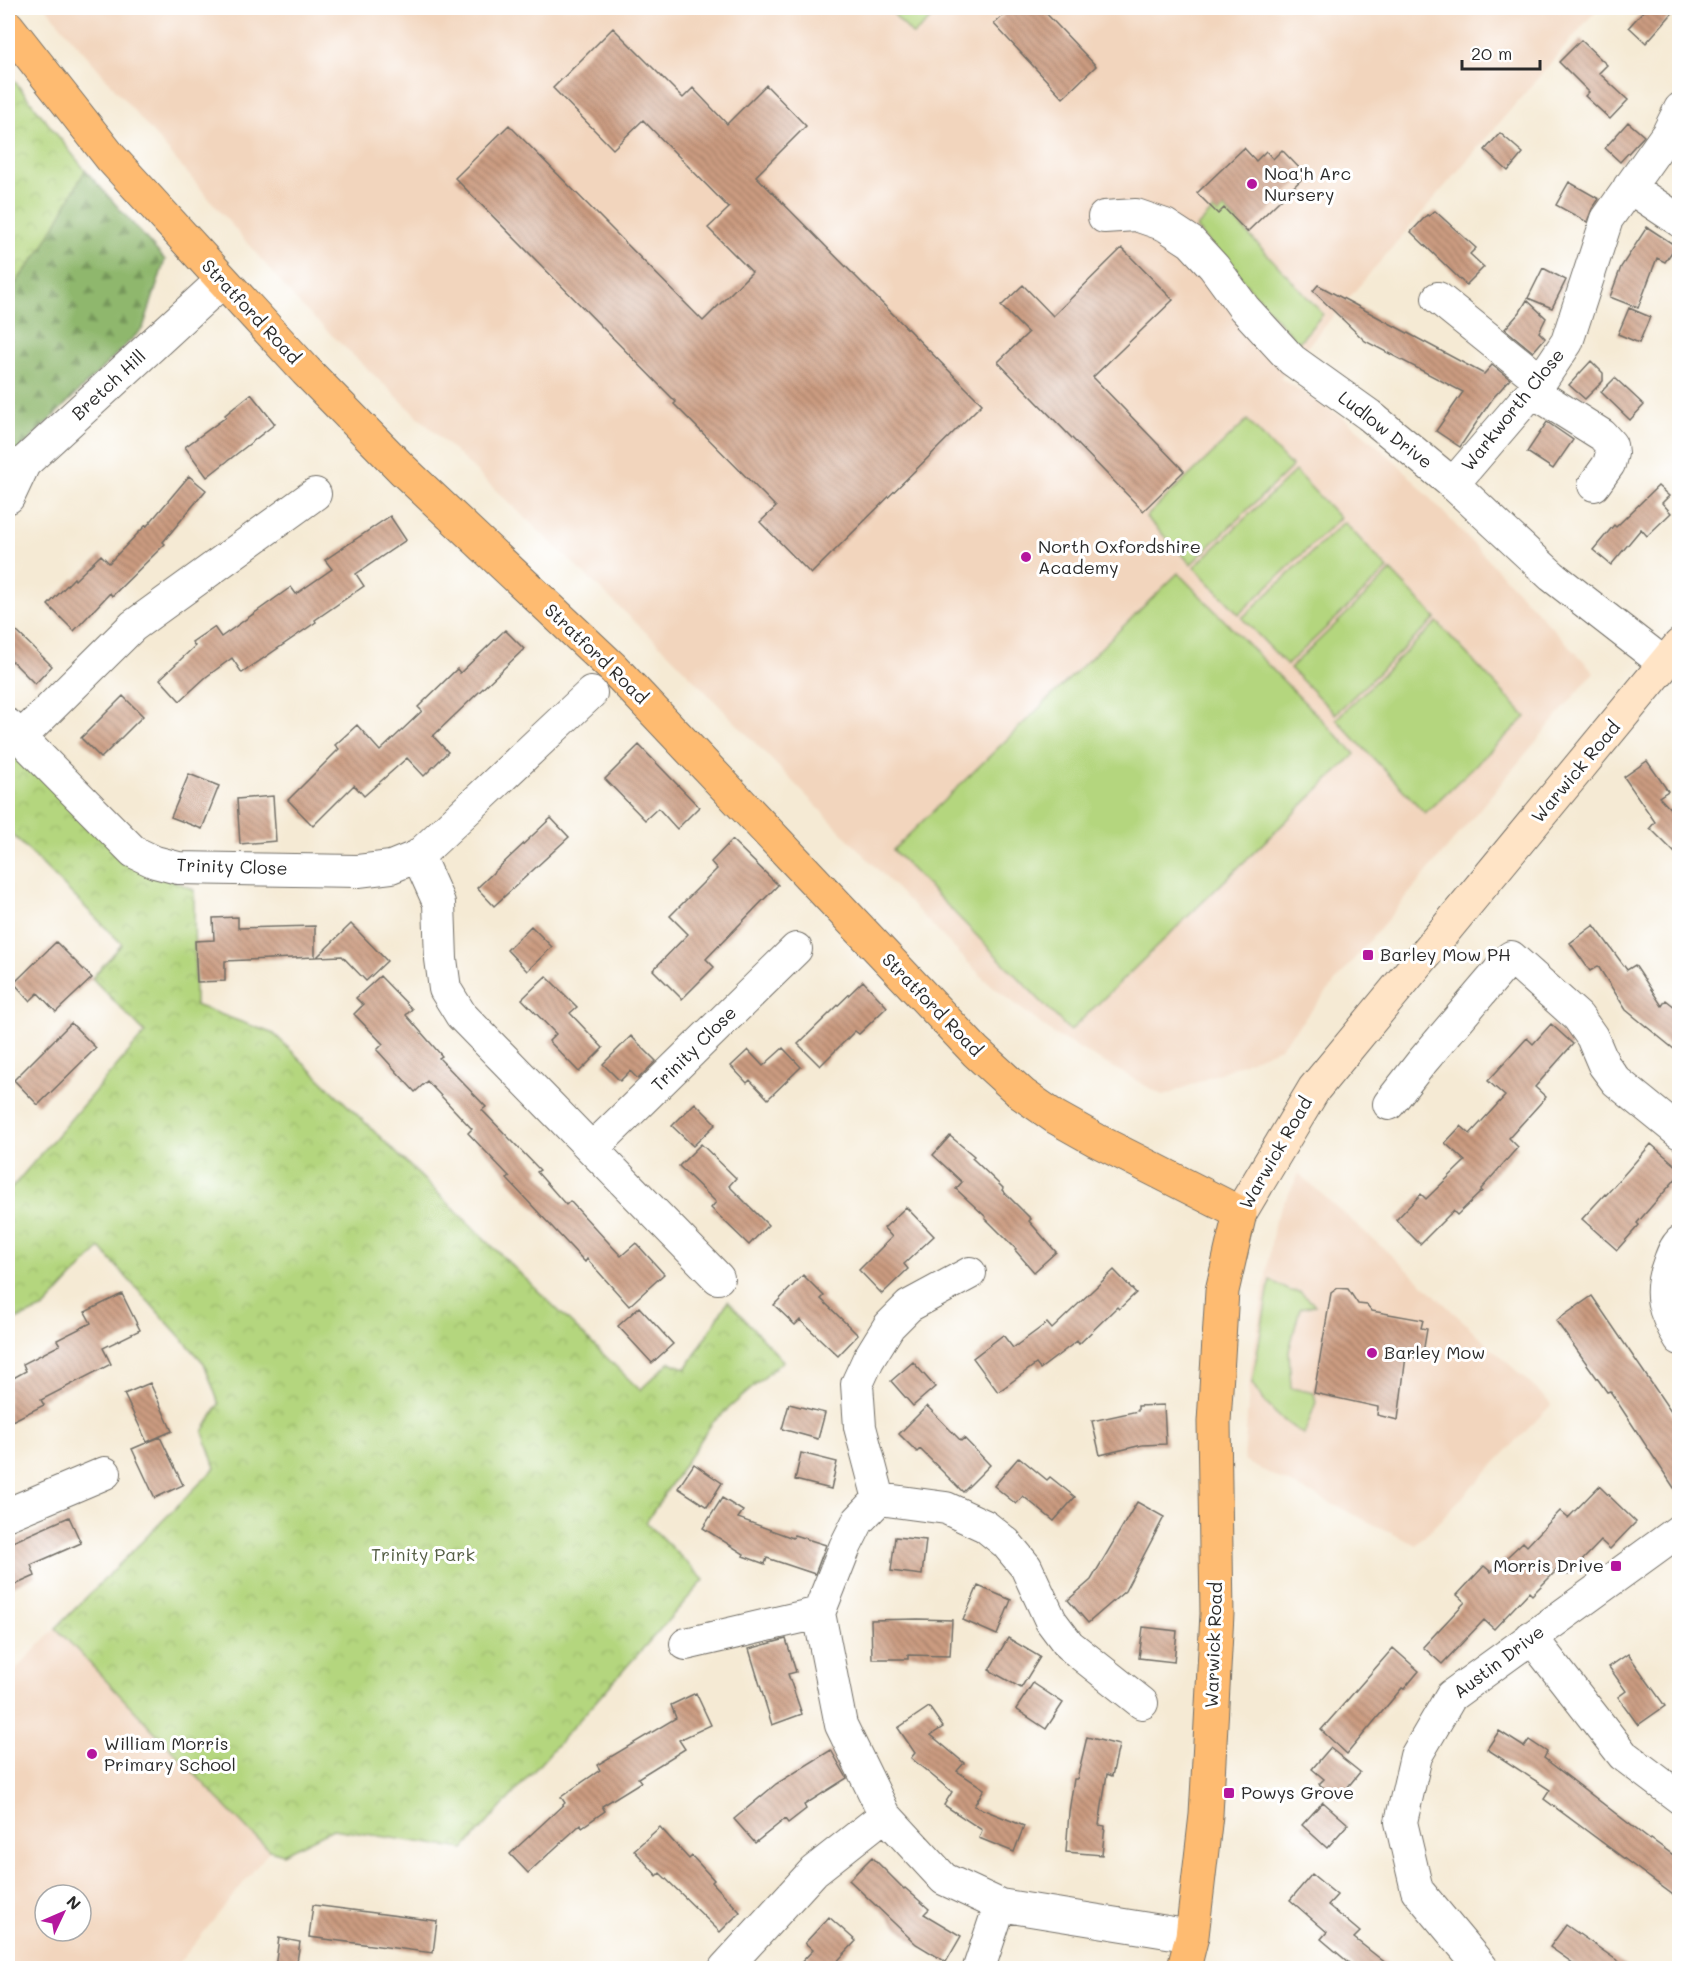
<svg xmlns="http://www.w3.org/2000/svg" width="1687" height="1976" font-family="Mali,sans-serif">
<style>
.built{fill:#f2d5bd;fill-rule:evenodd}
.green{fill:#b4d67e;stroke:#708054;stroke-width:1.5}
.forest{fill:url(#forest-firs);stroke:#5d714c;stroke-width:1.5}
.park{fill:url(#park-crowns);stroke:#708054;stroke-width:1.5}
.building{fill:url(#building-back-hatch)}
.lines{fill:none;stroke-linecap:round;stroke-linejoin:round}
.minor-casing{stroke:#726e66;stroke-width:34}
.tertiary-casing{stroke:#726e66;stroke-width:35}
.secondary-casing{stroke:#726e66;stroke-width:35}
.primary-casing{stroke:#726e66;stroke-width:35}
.minor{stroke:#fff;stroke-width:32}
.tertiary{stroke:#fff;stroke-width:33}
.secondary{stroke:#ffe4c6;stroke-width:33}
.primary{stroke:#febb71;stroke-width:33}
.poi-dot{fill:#b5179e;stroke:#fff;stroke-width:2}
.labels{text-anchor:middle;stroke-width:6;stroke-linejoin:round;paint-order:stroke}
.poi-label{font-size:18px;fill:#2b2b2b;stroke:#fff;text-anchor:start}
.street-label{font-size:18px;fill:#2b2b2b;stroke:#fff}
.park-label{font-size:18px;fill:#545e44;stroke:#fff}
</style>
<defs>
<pattern id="forest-firs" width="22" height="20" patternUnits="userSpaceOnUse" patternTransform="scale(1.5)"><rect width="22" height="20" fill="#8fb76d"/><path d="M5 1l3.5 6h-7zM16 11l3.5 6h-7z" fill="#75955a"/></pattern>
<pattern id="park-crowns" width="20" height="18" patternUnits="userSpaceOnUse" patternTransform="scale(1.5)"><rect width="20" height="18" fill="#b4d67e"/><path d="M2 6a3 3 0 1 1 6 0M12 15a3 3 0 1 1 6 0" fill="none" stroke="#9bb86d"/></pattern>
<pattern id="building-back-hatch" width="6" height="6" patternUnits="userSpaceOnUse" patternTransform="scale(1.5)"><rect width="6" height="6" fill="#cb9b80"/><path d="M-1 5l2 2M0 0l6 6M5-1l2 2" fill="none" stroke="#a57f69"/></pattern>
</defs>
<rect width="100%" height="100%" fill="#fff"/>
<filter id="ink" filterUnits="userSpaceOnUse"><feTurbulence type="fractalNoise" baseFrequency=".0167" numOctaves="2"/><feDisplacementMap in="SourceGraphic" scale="12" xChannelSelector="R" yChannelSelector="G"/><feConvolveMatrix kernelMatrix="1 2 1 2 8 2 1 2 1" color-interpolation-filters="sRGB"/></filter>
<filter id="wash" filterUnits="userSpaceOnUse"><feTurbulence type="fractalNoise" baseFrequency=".008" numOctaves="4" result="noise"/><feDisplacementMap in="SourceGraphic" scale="24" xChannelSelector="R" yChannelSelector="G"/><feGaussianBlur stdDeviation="1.35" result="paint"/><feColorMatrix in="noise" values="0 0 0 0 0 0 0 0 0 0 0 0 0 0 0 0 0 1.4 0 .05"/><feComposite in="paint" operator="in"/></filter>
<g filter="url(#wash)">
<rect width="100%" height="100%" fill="#f5ead4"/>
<!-- built -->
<path class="built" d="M 46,8 L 1598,8 L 1280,378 L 1344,418 L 1395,461 L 1594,672 L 1280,1048 L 1164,1096 L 1055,1035 L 986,981 L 669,654 L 301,306 Z
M 1299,1174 L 1409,1271 L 1552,1404 L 1416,1545 L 1244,1461 L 1250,1373 L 1275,1220 Z
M 56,1628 L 250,1832 L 270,1850 L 175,1968 L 8,1968 L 8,1677 ZM 45,1895 L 81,1895 L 81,1931 L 45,1931 Z"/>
<!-- green -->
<path class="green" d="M 888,8 L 943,8 L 913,35 Z
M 1224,208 L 1323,314 L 1298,343 L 1196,228 L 1213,210 L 1218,214 Z
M 1247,420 L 1292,467 L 1191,564 L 1146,517 Z
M 1295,471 L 1340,518 L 1239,614 L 1194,567 Z
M 1344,522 L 1388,569 L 1287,665 L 1242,618 Z
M 1391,571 L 1436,618 L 1335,714 L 1290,668 Z
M 1178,573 L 1355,754 L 1070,1031 L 893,850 Z
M 1437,622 L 1526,717 L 1425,813 L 1336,719 Z
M 1270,1280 L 1290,1291 L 1300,1292 L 1315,1305 L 1300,1308 L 1289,1351 L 1291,1388 L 1314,1393 L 1316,1402 L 1304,1435 C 1279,1418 1268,1409 1252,1383 Z"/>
<!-- forest -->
<path class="forest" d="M 85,170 L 165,260 L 143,328 L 8,461 L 8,293 L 43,247 Z"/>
<!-- park -->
<path class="park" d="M 8,73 L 85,170 L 43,247 L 8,293 Z
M 8,741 L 135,863 L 194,890 L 195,1005 L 274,1034 L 640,1390 L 670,1362 L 686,1369 L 728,1301 L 783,1361 L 712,1423 L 646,1522 L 704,1580 L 464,1849 L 333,1829 L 283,1854 L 270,1850 L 250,1832 L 56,1628 L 215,1468 L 203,1432 L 219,1404 L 204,1363 L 100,1248 L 44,1308 L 8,1323 L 8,1192 L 145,1033 L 92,978 L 122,944 L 8,830 Z"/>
<g id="blocks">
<!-- building -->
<path class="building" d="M 1012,8 L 1041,8 L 1096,66 L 1063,98 L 994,24 Z
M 1646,8 L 1677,8 L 1646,43 L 1629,27 Z
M 613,28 L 683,98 L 693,88 L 727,124 L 766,85 L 806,126 L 756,176 L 982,404 L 811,574 L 760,522 L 776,507 L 674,404 L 676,402 L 455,178 L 509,125 L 703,321 L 752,272 L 708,228 L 729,208 L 643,120 L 613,149 L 553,88 Z
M 1581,40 L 1607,65 L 1599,73 L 1628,100 L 1610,119 L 1585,96 L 1589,92 L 1559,62 Z
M 1628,122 L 1644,136 L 1620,162 L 1605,148 Z
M 1500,133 L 1523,153 L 1508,171 L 1485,150 Z
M 1244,148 L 1256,161 L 1266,151 L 1273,159 L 1282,150 L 1306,175 L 1247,232 L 1224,208 L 1218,214 L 1197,193 Z
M 1569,182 L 1599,199 L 1592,209 L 1587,222 L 1556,205 Z
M 1435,211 L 1476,248 L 1470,254 L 1484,267 L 1466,285 L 1411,232 L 1427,215 L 1429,216 Z
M 1647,227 L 1676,246 L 1665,262 L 1657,258 L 1638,308 L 1610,297 L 1621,267 Z
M 1122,248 L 1173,300 L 1093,377 L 1184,471 L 1143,511 L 998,362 L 1028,333 L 1001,306 L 1023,285 L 1053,316 Z
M 1543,268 L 1566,280 L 1552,308 L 1528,298 Z
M 1318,285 L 1484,374 L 1492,365 L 1510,379 L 1493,398 L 1460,447 L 1436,431 L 1463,392 L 1365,341 L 1313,291 Z
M 1527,300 L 1546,318 L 1539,332 L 1545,338 L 1533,352 L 1505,329 L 1520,312 Z
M 1629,308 L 1650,317 L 1639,343 L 1618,334 Z
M 1591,361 L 1603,373 L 1603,381 L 1585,399 L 1569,385 Z
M 1615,378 L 1644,405 L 1630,420 L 1601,392 Z
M 251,394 L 275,424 L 207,477 L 185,447 L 226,417 L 225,415 Z
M 1547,422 L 1573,440 L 1553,469 L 1527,452 Z
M 189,476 L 206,490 L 163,542 L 165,544 L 112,596 L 110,593 L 74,631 L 48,605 L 74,578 L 75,580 L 101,555 L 109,563 L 146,525 L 147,526 Z
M 1658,486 L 1669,496 L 1662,503 L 1671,513 L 1647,536 L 1641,529 L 1611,565 L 1593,550 L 1614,525 L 1616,527 Z
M 390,516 L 406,540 L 356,574 L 364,586 L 315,620 L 316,622 L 242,673 L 232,658 L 206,677 L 180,701 L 160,679 L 195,646 L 192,642 L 214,627 L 221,637 L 291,587 L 296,594 L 332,569 L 325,560 Z
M 8,623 L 52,666 L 35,684 L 8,657 Z
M 505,630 L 524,649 L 433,736 L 448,752 L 424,776 L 407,758 L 364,796 L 354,785 L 313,826 L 288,800 L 339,749 L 335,745 L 357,725 L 380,751 L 422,711 L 418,707 L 457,669 L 460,673 Z
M 123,696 L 143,716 L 101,758 L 81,738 Z
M 639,745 L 699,807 L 677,829 L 658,808 L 645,820 L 605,779 Z
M 1647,761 L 1668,791 L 1659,797 L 1680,819 L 1680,858 L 1650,828 L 1655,822 L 1624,777 Z
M 189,774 L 219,786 L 202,829 L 171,817 Z
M 273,796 L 276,841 L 240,844 L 237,799 Z
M 551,818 L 569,837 L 494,906 L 477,888 Z
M 732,840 L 778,885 L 706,959 L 714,967 L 682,999 L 653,970 L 688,934 L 670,916 L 717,869 L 711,862 Z
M 238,917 L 238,928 L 315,926 L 315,957 L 225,961 L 225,981 L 197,982 L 195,941 L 214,940 L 213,918 Z
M 351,924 L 387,961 L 366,981 L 342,956 L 317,957 Z
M 1594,925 L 1627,970 L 1635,965 L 1662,1006 L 1666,1000 L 1680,1011 L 1680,1054 L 1626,1010 L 1598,966 L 1590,971 L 1570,943 Z
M 531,926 L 552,947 L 527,971 L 507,950 Z
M 56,942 L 92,978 L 56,1012 L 38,993 L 30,1001 L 14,983 Z
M 380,976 L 412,1009 L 406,1015 L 442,1056 L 439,1058 L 486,1107 L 482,1110 L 540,1170 L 537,1172 L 566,1205 L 570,1201 L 621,1256 L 636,1243 L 664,1274 L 629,1306 L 587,1259 L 585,1262 L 507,1179 L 510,1177 L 468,1133 L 472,1129 L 427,1081 L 415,1092 L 377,1050 L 383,1044 L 354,1014 L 363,1005 L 356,998 Z
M 546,976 L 577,1007 L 570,1013 L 603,1048 L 579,1072 L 549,1041 L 556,1034 L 522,999 Z
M 863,981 L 887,1007 L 859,1034 L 855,1031 L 820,1066 L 798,1044 Z
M 71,1023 L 96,1048 L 38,1105 L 14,1080 Z
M 1551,1024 L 1573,1044 L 1535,1087 L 1546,1097 L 1509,1138 L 1518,1147 L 1481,1189 L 1482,1191 L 1457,1215 L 1453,1211 L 1420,1244 L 1396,1220 L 1421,1194 L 1426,1199 L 1465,1161 L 1445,1143 L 1461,1126 L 1470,1134 L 1505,1096 L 1488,1081 L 1527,1038 L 1533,1044 Z
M 631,1036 L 656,1061 L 638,1079 L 630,1071 L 620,1081 L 603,1064 Z
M 783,1048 L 801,1067 L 768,1099 L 750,1080 L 747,1083 L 731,1066 L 748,1050 L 763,1066 Z
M 695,1103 L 716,1124 L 693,1146 L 672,1126 Z
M 950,1136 L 974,1156 L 972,1158 L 1003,1188 L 1002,1190 L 1031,1219 L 1029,1221 L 1056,1252 L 1034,1272 L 1015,1250 L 1016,1249 L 985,1218 L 986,1217 L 956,1189 L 962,1182 L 933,1155 Z
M 701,1144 L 736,1178 L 729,1186 L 768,1225 L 749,1245 L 711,1208 L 716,1202 L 679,1166 Z
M 1651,1144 L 1680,1169 L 1680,1174 L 1637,1223 L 1639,1225 L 1617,1250 L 1582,1219 L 1605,1194 L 1606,1195 Z
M 906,1207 L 934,1236 L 904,1264 L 908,1269 L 882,1294 L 859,1270 L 892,1237 L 884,1228 Z
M 1114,1270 L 1136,1293 L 1119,1309 L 1117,1307 L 1079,1344 L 1077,1341 L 1040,1369 L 1036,1364 L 998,1392 L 973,1358 L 1003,1335 L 1013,1348 L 1047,1323 L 1052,1329 Z
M 803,1275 L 824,1296 L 821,1299 L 858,1335 L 838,1356 L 800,1320 L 795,1325 L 774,1305 Z
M 1338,1288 L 1348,1289 L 1358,1304 L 1367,1305 L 1372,1311 L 1423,1320 L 1421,1328 L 1427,1329 L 1422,1359 L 1406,1356 L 1398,1420 L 1377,1415 L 1378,1407 L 1314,1393 L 1331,1293 Z
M 122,1294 L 140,1330 L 103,1348 L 111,1364 L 41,1400 L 44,1405 L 8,1423 L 8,1381 L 26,1371 L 23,1364 L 60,1345 L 57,1340 L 91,1323 L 85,1312 Z
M 1592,1296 L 1680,1425 L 1680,1497 L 1610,1391 L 1607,1392 L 1556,1321 Z
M 639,1307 L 673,1344 L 652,1363 L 618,1326 Z
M 913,1362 L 935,1387 L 913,1406 L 891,1381 Z
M 150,1383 L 172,1431 L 147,1442 L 124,1394 Z
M 789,1404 L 825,1413 L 818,1439 L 782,1429 Z
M 1164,1405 L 1166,1444 L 1142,1445 L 1100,1455 L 1092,1421 L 1138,1411 L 1138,1406 Z
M 927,1406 L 961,1441 L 964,1438 L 990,1465 L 963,1492 L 920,1449 L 917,1452 L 899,1434 Z
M 160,1437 L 183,1485 L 155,1498 L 132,1449 Z
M 801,1453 L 837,1462 L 831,1489 L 795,1480 Z
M 1019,1457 L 1047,1480 L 1050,1477 L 1075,1497 L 1054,1521 L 1023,1496 L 1016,1504 L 994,1486 Z
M 694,1464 L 722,1483 L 707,1507 L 678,1488 Z
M 1599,1486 L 1636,1522 L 1610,1549 L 1601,1541 L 1568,1575 L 1560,1567 L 1532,1595 L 1529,1592 L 1494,1629 L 1484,1620 L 1442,1664 L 1423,1647 L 1465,1602 L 1457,1595 L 1484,1566 L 1491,1572 L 1523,1542 L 1527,1546 L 1560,1511 L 1568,1518 Z
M 722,1498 L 743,1511 L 738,1518 L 793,1538 L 794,1535 L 826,1545 L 815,1574 L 767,1558 L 765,1564 L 743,1556 L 744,1554 L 703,1528 Z
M 1137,1502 L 1164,1517 L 1125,1591 L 1088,1623 L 1068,1600 L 1091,1580 Z
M 69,1517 L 81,1543 L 31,1565 L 35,1576 L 8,1588 L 8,1544 Z
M 895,1537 L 926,1540 L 922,1575 L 891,1571 Z
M 978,1586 L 1011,1600 L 997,1635 L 963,1620 Z
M 918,1619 L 952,1620 L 950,1656 L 908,1655 L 908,1659 L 872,1659 L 871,1620 Z
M 1143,1627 L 1177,1631 L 1174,1662 L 1139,1658 Z
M 1008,1638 L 1040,1657 L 1021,1688 L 989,1670 Z
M 786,1639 L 796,1672 L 788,1674 L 802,1714 L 772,1725 L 749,1649 Z
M 1393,1648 L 1419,1671 L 1404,1689 L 1402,1688 L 1347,1754 L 1321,1730 Z
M 1628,1654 L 1665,1706 L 1638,1725 L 1618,1697 L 1626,1691 L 1609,1667 Z
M 1033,1683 L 1063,1703 L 1046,1729 L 1016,1709 Z
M 696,1693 L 711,1725 L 679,1740 L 685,1749 L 638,1778 L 641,1782 L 602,1806 L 605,1811 L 582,1827 L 581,1824 L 528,1873 L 510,1854 L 565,1803 L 561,1797 L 600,1770 L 597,1765 L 676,1718 L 671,1705 Z
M 929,1707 L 943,1727 L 931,1735 L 964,1763 L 957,1771 L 984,1789 L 974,1806 L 1024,1826 L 1014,1852 L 979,1838 L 982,1830 L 944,1805 L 952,1792 L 911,1758 L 915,1753 L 898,1728 Z
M 1499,1731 L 1524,1747 L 1529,1740 L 1547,1752 L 1544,1758 L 1650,1840 L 1651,1839 L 1680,1860 L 1680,1900 L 1544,1799 L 1550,1790 L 1487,1749 Z
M 1087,1737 L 1119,1745 L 1112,1776 L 1107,1774 L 1099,1825 L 1105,1826 L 1102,1855 L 1066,1852 L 1069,1812 L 1074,1779 L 1077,1779 Z
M 1330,1748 L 1360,1772 L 1338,1799 L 1319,1784 L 1324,1779 L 1312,1769 Z
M 831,1750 L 847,1778 L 804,1805 L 806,1809 L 788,1823 L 785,1819 L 755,1843 L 734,1819 L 776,1784 Z
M 1323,1802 L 1348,1824 L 1327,1848 L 1302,1825 Z
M 660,1827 L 689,1859 L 692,1856 L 714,1880 L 712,1882 L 740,1912 L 720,1932 L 660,1873 L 657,1876 L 634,1850 Z
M 872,1857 L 904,1889 L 905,1888 L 929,1909 L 924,1914 L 961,1936 L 946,1962 L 916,1944 L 849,1880 Z
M 1312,1874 L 1337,1895 L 1328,1905 L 1360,1932 L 1354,1938 L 1392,1968 L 1355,1968 L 1321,1939 L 1327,1932 L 1290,1900 Z
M 313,1905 L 437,1921 L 433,1953 L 309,1937 Z
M 829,1917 L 856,1941 L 831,1968 L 796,1968 L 813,1950 L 805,1943 Z
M 1566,1925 L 1628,1968 L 1580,1968 L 1550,1947 Z
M 279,1938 L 300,1942 L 296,1968 L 275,1968 Z"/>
</g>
</g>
<g filter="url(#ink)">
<use href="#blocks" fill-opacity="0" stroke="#726e66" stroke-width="1.5"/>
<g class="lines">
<defs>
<path id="minor" d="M 1629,187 L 1680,221
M 1104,217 L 1136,215 L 1165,225 L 1191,242 L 1214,267 L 1244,308 L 1292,360 L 1369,415 L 1453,484 L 1552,576 L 1665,664
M 1438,298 L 1541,381
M 1532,391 L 1602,435 L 1611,445 L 1612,453 L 1609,464 L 1594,485
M 1453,484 L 1541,381 L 1567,342 L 1607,219 L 1668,133 L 1680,109
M 8,725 L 134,852 L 155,862 L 178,868 L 358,871 L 391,867 L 418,856 L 591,693
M 20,738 L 133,626 L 315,494
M 418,856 L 439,903 L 441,959 L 445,989 L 461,1015 L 718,1278
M 1389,1104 L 1421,1063 L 1511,957 L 1578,1017 L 1592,1037 L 1604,1065 L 1616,1081 L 1680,1133
M 592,1149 L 796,949
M 1680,1242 C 1674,1248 1672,1255 1669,1263 C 1657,1293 1663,1312 1680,1339
M 970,1273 L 909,1306 L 889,1326 L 868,1360 L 857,1384 L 860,1427 L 879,1499 L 858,1521 L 845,1547 L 819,1613 L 841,1725 L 885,1815 L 944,1879 L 1000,1905 L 1192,1936
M 879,1499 L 946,1508 L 985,1526 L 1006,1543 L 1026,1567 L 1051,1621 L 1069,1645 L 1142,1703
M 8,1514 L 105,1473
M 1531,1637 L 1623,1755 L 1680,1798
M 686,1644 L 819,1613
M 725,1968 L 814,1871 L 885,1815
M 979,1968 L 1000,1905
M 1482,1968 L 1417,1890 L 1401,1822 L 1416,1756 L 1451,1696 L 1680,1530"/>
<path id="tertiary" d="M 8,497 L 24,463 L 222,281"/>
<path id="secondary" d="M 1240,1213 L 1314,1089 L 1680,645"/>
<path id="primary" d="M 8,27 L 111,158 L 306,371 L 403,470 L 613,668 L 976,1052 L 1022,1094 L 1055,1117 L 1096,1140 L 1240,1213 L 1222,1291 L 1214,1422 L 1217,1614 L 1206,1815 L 1192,1936 L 1184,1968"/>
</defs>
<!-- minor casing -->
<use href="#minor" class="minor-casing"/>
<!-- tertiary casing -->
<use href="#tertiary" class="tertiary-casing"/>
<!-- secondary casing -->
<use href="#secondary" class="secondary-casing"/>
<!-- primary casing -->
<use href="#primary" class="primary-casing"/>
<!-- minor -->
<use href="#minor" class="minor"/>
<!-- tertiary -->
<use href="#tertiary" class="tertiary"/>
<!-- secondary -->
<use href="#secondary" class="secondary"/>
<!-- primary -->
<use href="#primary" class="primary"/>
</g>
</g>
<!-- markers -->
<g class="poi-dot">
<circle cx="1252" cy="184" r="6"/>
<circle cx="1026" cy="557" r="6"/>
<rect x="1362" y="949" width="12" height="12" rx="3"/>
<circle cx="1372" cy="1353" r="6"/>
<rect x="1610" y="1560" width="12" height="12" rx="3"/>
<circle cx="92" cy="1754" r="6"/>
<rect x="1223" y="1787" width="12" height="12" rx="3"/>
</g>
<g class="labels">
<!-- poi labels -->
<g class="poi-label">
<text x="1264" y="180">Noa'h Arc<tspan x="1264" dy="21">Nursery</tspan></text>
<text x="1038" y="553">North Oxfordshire<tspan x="1038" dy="21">Academy</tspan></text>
<text x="1380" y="961">Barley Mow PH</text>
<text x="1384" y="1359">Barley Mow</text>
<text x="1604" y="1572" text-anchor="end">Morris Drive</text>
<text x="104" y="1750">William Morris<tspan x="104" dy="21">Primary School</tspan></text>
<text x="1241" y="1799">Powys Grove</text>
</g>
<!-- street labels -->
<g class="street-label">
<text transform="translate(251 312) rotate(47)" y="6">Stratford Road</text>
<text transform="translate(109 385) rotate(-43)" y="6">Bretch Hill</text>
<text transform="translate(1513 410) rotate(-51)" y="6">Warkworth Close</text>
<text transform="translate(1385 430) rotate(38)" y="6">Ludlow Drive</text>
<text transform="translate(596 654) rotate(44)" y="6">Stratford Road</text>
<text transform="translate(1576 772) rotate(-50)" y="6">Warwick Road</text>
<text transform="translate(232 867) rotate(2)" y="6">Trinity Close</text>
<text transform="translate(932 1005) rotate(46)" y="6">Stratford Road</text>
<text transform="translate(694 1049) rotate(-45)" y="6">Trinity Close</text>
<text transform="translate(1276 1153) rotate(-60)" y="6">Warwick Road</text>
<text transform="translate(1214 1645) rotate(-88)" y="6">Warwick Road</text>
<text transform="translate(1499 1662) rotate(-37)" y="6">Austin Drive</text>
</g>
<!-- park labels -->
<g class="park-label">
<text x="423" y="1561">Trinity Park</text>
</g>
</g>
<!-- margin -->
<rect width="1687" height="1976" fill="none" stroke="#fff" stroke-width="30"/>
<!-- north arrow -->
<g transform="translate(63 1913) rotate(46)"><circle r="28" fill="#ffffff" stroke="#aaaaaa" stroke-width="1.5"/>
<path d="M0-4.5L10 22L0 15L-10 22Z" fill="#b5179e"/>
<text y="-9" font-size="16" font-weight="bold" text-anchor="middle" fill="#2b2b2b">N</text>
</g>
<!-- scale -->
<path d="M1462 60v9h78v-9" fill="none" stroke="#2b2b2b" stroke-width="3"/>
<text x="1471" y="60" font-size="18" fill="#2b2b2b" stroke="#ffffff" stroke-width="4.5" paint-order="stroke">20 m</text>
</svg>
